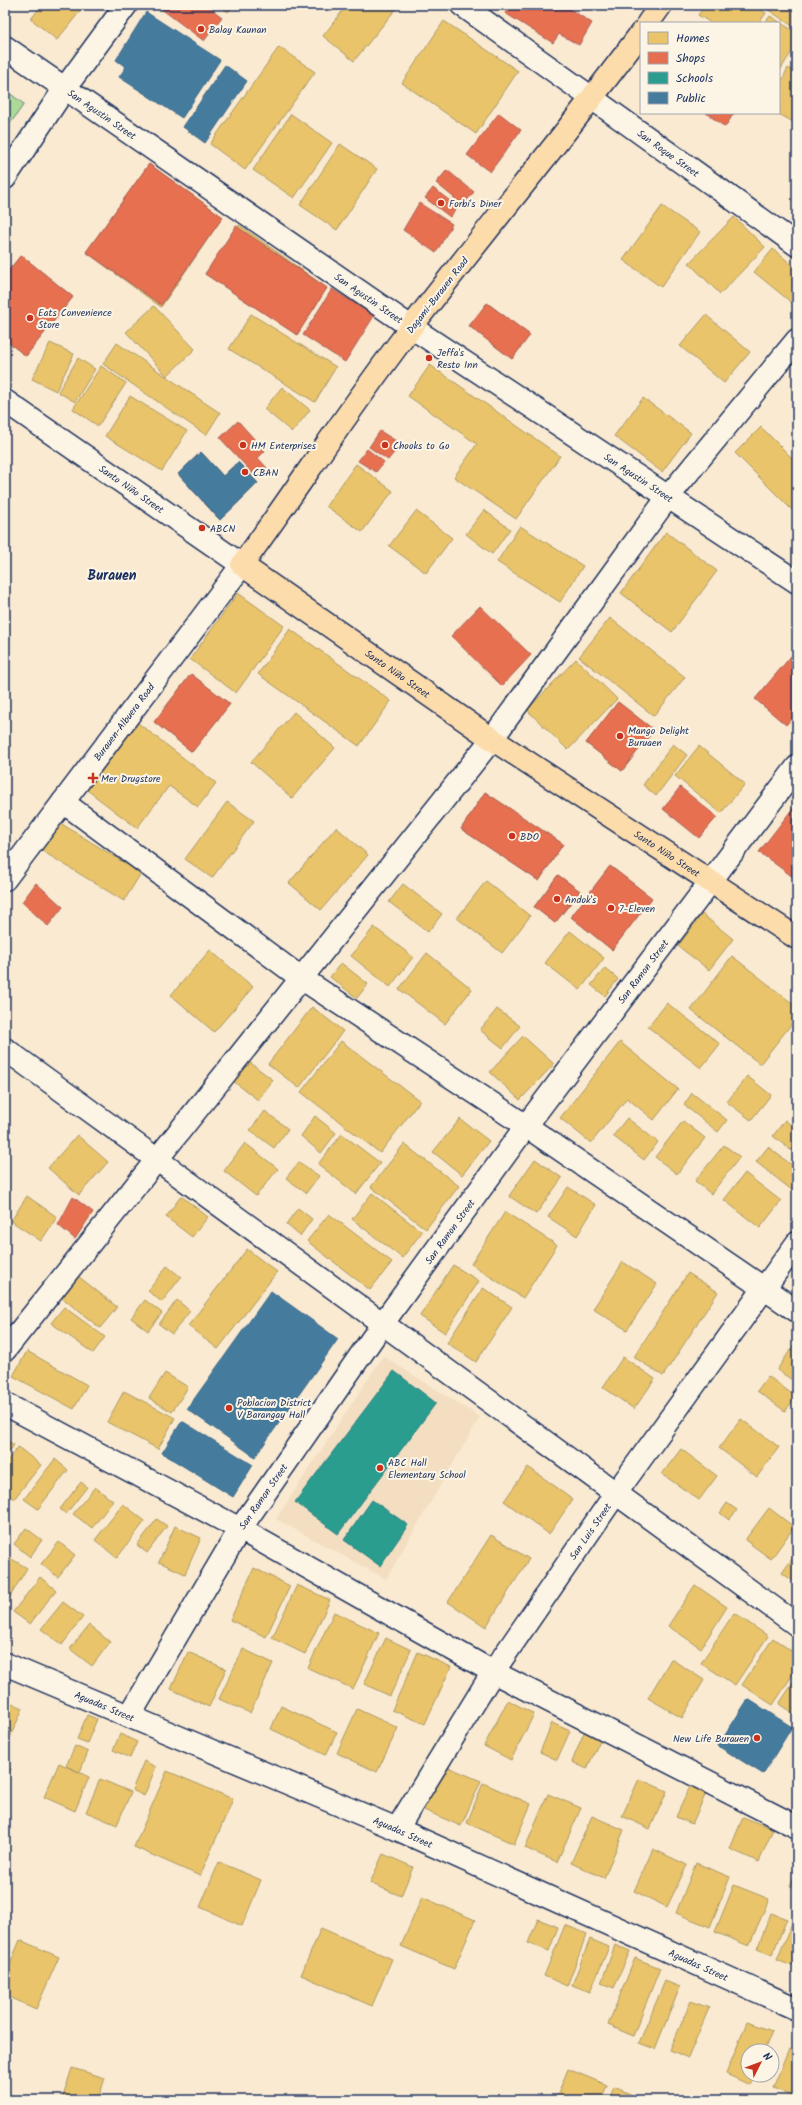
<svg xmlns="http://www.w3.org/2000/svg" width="802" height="2105" font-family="Kalam,sans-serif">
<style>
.built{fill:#f3dec1}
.green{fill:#aeda98;stroke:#64847b}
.homes{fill:#e9c46a;stroke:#ab9766}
.shops{fill:#e76f51;stroke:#aa5c55}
.schools{fill:#2a9d8f;stroke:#267c80}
.public{fill:#457b9d;stroke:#38648a}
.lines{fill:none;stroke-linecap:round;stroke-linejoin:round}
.street-casing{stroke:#1b2f5e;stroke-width:25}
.secondary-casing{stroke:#1b2f5e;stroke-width:25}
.primary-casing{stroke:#1b2f5e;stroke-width:25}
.street{stroke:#fcf5e5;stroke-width:22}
.secondary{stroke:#fcf5e5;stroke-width:22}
.primary{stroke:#fddcac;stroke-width:22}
.poi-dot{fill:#c8321e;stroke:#fcf5e5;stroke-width:1.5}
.labels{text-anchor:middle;stroke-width:4;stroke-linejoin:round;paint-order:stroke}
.poi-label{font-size:10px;fill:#1b2f5e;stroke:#fcf5e5;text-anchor:start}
.street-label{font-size:10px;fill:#1b2f5e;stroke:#fcf5e5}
.district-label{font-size:14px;font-weight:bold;fill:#1b2f5e;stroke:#fcf5e5}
</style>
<rect width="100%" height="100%" fill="#f9ead1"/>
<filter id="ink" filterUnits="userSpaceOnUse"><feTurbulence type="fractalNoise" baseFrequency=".025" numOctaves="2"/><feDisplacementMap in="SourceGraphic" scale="8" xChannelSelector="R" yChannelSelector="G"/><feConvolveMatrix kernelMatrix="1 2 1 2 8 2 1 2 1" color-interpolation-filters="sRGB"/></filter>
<g filter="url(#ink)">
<!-- built -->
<path class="built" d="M 383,1356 L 480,1417 L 386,1579 L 276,1519 Z"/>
<!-- green -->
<path class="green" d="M 5,90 L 24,104 L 5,131 Z"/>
<!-- homes -->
<path class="homes" d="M 42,5 L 85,5 L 57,40 L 31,19 Z
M 219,5 L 234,5 L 228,12 Z
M 347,5 L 399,5 L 354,61 L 323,36 Z
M 705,5 L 753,5 L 766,13 L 759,23 L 711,23 L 698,15 Z
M 761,5 L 797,5 L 797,29 Z
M 770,16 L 797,33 L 797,43 L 779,72 L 779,23 L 765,23 Z
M 444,21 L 518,71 L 476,134 L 402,83 Z
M 279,47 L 315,72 L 245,170 L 210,144 Z
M 788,68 L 797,73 L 797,124 L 777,113 L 779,113 L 779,86 Z
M 291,114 L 332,143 L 294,198 L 253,170 Z
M 340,144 L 377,169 L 337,230 L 300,205 Z
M 149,164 L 223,217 L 161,307 L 86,252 Z
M 662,206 L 700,232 L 661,287 L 623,260 Z
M 734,217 L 765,247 L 720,294 L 689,263 Z
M 239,225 L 327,288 L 297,335 L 205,274 Z
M 773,249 L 797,269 L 797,307 L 754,272 Z
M 21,255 L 73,297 L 26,356 L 5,340 L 5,275 Z
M 487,303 L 530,335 L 512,359 L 469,326 Z
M 154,306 L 195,349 L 167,376 L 126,332 Z
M 251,314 L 336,367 L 315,402 L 229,349 Z
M 706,315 L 750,352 L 724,383 L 680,346 Z
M 50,343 L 74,354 L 56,391 L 32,379 Z
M 117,343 L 220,413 L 206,435 L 103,364 Z
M 78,358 L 95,369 L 75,402 L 58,392 Z
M 430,365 L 560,456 L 516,519 L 454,477 L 477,444 L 408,396 Z
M 101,366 L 126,383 L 98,426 L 73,409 Z
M 282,387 L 310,410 L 292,432 L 264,409 Z
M 130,396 L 187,431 L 162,471 L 105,436 Z
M 643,398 L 691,433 L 662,472 L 614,436 Z
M 761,427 L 797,463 L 797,515 L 735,453 Z
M 356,464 L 393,491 L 362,532 L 326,506 Z
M 484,510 L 510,529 L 492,554 L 466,534 Z
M 416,511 L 452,538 L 426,573 L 389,546 Z
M 520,526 L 583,566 L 560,602 L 497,562 Z
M 666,532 L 717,571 L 672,632 L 621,593 Z
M 238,593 L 284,626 L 236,693 L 190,659 Z
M 610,618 L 685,677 L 654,716 L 579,657 Z
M 290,629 L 391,701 L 359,746 L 258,674 Z
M 576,659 L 617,699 L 568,750 L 527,710 Z
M 191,674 L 230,704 L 192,752 L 154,722 Z
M 618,702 L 654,730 L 622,771 L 586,743 Z
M 294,712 L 335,748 L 292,798 L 251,762 Z
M 138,723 L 216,783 L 198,807 L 169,786 L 137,828 L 87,790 Z
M 673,744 L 687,755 L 656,796 L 643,785 Z
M 699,746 L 745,784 L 721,813 L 675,776 Z
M 485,792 L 563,844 L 539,881 L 461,829 Z
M 227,802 L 254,821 L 212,878 L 185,859 Z
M 57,821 L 141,873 L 124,901 L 39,849 Z
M 336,827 L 368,855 L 321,910 L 289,883 Z
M 610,866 L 652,898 L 612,950 L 571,917 Z
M 558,875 L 580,891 L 555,923 L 534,907 Z
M 486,881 L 530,916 L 502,953 L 457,918 Z
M 403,884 L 442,914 L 428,932 L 389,902 Z
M 702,914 L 733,939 L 709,970 L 678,946 Z
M 374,927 L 413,957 L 390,987 L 351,956 Z
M 570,931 L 604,958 L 580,990 L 545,963 Z
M 210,950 L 253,987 L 214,1032 L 171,995 Z
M 427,953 L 472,989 L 445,1024 L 399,989 Z
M 732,956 L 797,1007 L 797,1017 L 760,1064 L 691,1010 Z
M 341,963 L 368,984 L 357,998 L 330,977 Z
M 605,968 L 618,979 L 605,996 L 591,985 Z
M 667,1003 L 720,1044 L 701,1068 L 648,1027 Z
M 312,1007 L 343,1031 L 299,1088 L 268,1064 Z
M 497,1009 L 520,1026 L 503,1048 L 480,1030 Z
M 523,1036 L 554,1064 L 520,1100 L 490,1072 Z
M 341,1041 L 420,1101 L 380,1153 L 301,1092 Z
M 620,1042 L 678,1089 L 654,1120 L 627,1098 L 591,1143 L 560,1118 Z
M 248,1061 L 273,1080 L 258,1100 L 233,1081 Z
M 747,1076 L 771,1095 L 751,1120 L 727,1102 Z
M 692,1093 L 727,1120 L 718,1132 L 684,1105 Z
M 265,1111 L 288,1129 L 274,1148 L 250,1130 Z
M 315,1116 L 336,1133 L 321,1153 L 301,1136 Z
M 627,1118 L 658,1142 L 644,1160 L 613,1136 Z
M 460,1119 L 489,1141 L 462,1175 L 433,1152 Z
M 785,1120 L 797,1130 L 797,1155 L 773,1136 Z
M 683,1121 L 705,1138 L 677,1174 L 655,1157 Z
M 342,1134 L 380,1163 L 356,1194 L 318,1164 Z
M 77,1135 L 108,1162 L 79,1195 L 48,1168 Z
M 245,1143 L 278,1169 L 256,1196 L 224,1171 Z
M 404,1144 L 459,1186 L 426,1229 L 371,1187 Z
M 724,1145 L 740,1157 L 711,1194 L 695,1181 Z
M 768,1147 L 797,1169 L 797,1186 L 793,1191 L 756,1162 Z
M 535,1159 L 562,1178 L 536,1214 L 509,1196 Z
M 299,1162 L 319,1176 L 306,1193 L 286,1178 Z
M 745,1173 L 781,1201 L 760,1228 L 724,1200 Z
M 568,1187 L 596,1205 L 577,1236 L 548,1217 Z
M 372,1193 L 422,1232 L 402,1258 L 352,1219 Z
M 27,1196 L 57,1217 L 41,1241 L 11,1221 Z
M 181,1196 L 208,1217 L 192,1237 L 166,1217 Z
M 298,1208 L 312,1219 L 300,1236 L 286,1224 Z
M 505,1212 L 557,1245 L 523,1298 L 471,1264 Z
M 329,1214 L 392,1262 L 370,1290 L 307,1241 Z
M 247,1249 L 277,1272 L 218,1349 L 188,1326 Z
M 623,1262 L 657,1284 L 627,1330 L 593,1309 Z
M 453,1265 L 479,1281 L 445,1333 L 420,1316 Z
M 167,1266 L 181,1277 L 162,1302 L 148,1291 Z
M 688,1273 L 718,1292 L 663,1376 L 634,1357 Z
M 78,1276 L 117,1307 L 100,1328 L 61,1297 Z
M 483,1288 L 512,1307 L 476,1362 L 447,1343 Z
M 145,1300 L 162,1313 L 148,1331 L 131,1318 Z
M 177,1300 L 190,1311 L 172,1334 L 159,1324 Z
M 64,1307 L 105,1337 L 93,1353 L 51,1323 Z
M 797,1340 L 797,1383 L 777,1370 Z
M 27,1351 L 87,1385 L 74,1409 L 13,1376 Z
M 623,1357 L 655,1379 L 634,1409 L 603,1387 Z
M 165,1373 L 188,1387 L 172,1412 L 149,1398 Z
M 768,1376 L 796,1397 L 785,1411 L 757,1391 Z
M 124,1391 L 175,1418 L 158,1449 L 107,1422 Z
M 741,1419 L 779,1447 L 757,1477 L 719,1448 Z
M 5,1439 L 14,1445 L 5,1458 Z
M 18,1447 L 41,1465 L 14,1499 L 5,1492 L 5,1464 Z
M 681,1449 L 717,1476 L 699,1500 L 662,1474 Z
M 55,1459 L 68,1470 L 38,1509 L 24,1499 Z
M 528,1467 L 573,1499 L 549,1534 L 504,1501 Z
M 81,1482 L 87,1487 L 66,1514 L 60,1509 Z
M 95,1487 L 113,1501 L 92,1528 L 73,1514 Z
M 727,1503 L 737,1510 L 729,1520 L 720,1513 Z
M 123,1504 L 145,1521 L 117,1558 L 95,1540 Z
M 769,1508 L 794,1527 L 771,1559 L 745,1540 Z
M 157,1519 L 167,1526 L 147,1553 L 137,1545 Z
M 175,1526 L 201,1538 L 185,1574 L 159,1562 Z
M 26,1528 L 42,1540 L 30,1557 L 14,1544 Z
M 491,1535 L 529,1559 L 486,1627 L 448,1602 Z
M 59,1542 L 75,1555 L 58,1577 L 41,1564 Z
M 797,1552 L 797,1584 L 782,1573 Z
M 5,1555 L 27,1568 L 5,1605 Z
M 254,1568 L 290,1586 L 266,1637 L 230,1620 Z
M 40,1577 L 56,1590 L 30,1624 L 13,1612 Z
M 297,1585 L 330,1600 L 305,1654 L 272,1638 Z
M 695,1585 L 727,1607 L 701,1648 L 668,1626 Z
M 63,1602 L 83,1617 L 62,1645 L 41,1629 Z
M 334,1612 L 379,1633 L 353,1689 L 308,1668 Z
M 734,1613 L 768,1636 L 735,1685 L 701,1663 Z
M 89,1625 L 110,1642 L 92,1666 L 70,1649 Z
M 386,1638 L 411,1650 L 390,1696 L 364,1684 Z
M 773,1638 L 797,1655 L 797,1668 L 773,1705 L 742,1685 Z
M 243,1649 L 273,1663 L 250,1713 L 219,1699 Z
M 188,1652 L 226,1669 L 209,1707 L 171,1689 Z
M 418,1652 L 451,1667 L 425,1724 L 392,1710 Z
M 671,1659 L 704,1680 L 682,1718 L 648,1698 Z
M 797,1677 L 797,1716 L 779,1704 Z
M 5,1700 L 23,1708 L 7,1744 L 5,1743 Z
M 508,1700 L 534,1714 L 511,1760 L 484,1746 Z
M 281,1706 L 337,1732 L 326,1755 L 271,1729 Z
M 357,1709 L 398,1728 L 377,1772 L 337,1753 Z
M 87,1715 L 97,1719 L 87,1743 L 77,1739 Z
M 552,1723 L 570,1731 L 557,1760 L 540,1752 Z
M 587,1725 L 604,1731 L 587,1769 L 572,1762 Z
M 120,1734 L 137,1742 L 130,1758 L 113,1750 Z
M 75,1746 L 88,1752 L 80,1772 L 66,1766 Z
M 144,1761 L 156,1767 L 144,1796 L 132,1790 Z
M 59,1763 L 89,1777 L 75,1811 L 44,1797 Z
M 443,1765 L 481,1781 L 461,1826 L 424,1810 Z
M 5,1766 L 11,1769 L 5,1783 Z
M 167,1771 L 233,1799 L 200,1876 L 134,1847 Z
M 100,1779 L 131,1792 L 117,1825 L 86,1812 Z
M 639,1779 L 667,1791 L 650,1829 L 622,1816 Z
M 483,1783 L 531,1804 L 514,1844 L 467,1823 Z
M 691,1784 L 707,1791 L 692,1824 L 676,1817 Z
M 548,1794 L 581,1808 L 557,1862 L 525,1848 Z
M 592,1816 L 624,1830 L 604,1878 L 571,1863 Z
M 743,1817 L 773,1829 L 759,1862 L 730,1849 Z
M 653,1849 L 687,1865 L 667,1907 L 634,1891 Z
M 383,1854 L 413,1867 L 401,1896 L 370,1883 Z
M 219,1862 L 261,1880 L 242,1926 L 200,1907 Z
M 696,1863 L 730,1877 L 710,1927 L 676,1913 Z
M 797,1869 L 797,1889 L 790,1886 Z
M 734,1885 L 769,1899 L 749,1946 L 715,1932 Z
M 422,1897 L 475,1920 L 454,1969 L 401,1946 Z
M 771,1913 L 787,1919 L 772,1955 L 757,1949 Z
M 794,1918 L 797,1919 L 797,1968 L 777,1960 Z
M 538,1919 L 558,1927 L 549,1951 L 528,1943 Z
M 565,1925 L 587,1934 L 567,1986 L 544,1976 Z
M 321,1928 L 392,1959 L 372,2006 L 301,1975 Z
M 590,1939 L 609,1947 L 590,1992 L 572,1985 Z
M 20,1940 L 59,1957 L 36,2009 L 5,1995 L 5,1976 Z
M 615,1945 L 630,1951 L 614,1988 L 601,1983 Z
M 635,1958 L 660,1968 L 633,2036 L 608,2025 Z
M 665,1981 L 680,1987 L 655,2049 L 639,2043 Z
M 691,2001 L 709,2008 L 688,2058 L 670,2050 Z
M 747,2022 L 772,2031 L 764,2051 L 748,2051 L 748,2075 L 754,2075 L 750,2085 L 726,2074 Z
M 789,2049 L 797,2052 L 797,2098 L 773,2088 Z
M 72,2068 L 105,2078 L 98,2100 L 62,2100 Z
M 568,2069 L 607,2085 L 601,2100 L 556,2099 Z
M 614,2087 L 644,2100 L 609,2100 Z"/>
<!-- shops -->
<path class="shops" d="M 156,5 L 206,5 L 222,17 L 204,41 Z
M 510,5 L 563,5 L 592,23 L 579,45 L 559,34 L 553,43 L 505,13 Z
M 499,113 L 521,130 L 490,172 L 467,155 Z
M 706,113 L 734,113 L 725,127 Z
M 149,164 L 223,217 L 161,305 L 86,252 Z
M 447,170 L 474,192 L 463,205 L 436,183 Z
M 433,188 L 458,207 L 450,217 L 425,198 Z
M 419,203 L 452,224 L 436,253 L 403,230 Z
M 236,226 L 327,288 L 297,335 L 205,274 Z
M 21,255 L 73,297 L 26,356 L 5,340 L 5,275 Z
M 332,289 L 374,316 L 345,362 L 303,335 Z
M 487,303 L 530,335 L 512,359 L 469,326 Z
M 238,421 L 265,451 L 258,458 L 267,468 L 257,478 L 220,438 Z
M 380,431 L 401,444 L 388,460 L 369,447 Z
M 367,449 L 384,462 L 376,472 L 358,461 Z
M 201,452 L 223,476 L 238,462 L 258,483 L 220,520 L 178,474 Z
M 480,606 L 531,655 L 502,686 L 451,636 Z
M 797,649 L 797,712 L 786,725 L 755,699 Z
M 191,674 L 230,704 L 192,752 L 154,722 Z
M 618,702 L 654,730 L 622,771 L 586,743 Z
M 680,787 L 717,817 L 699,838 L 663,809 Z
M 485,792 L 563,844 L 539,881 L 461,829 Z
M 796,804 L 797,805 L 797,880 L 759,852 Z
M 610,866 L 652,898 L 612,950 L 571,917 Z
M 558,875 L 580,891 L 555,923 L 534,907 Z
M 36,883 L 63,907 L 48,926 L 22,902 Z
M 73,1197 L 93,1212 L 75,1239 L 58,1225 Z"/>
<!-- schools -->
<path class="schools" d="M 394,1371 L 436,1403 L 338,1534 L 295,1502 Z
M 372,1500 L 408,1525 L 380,1566 L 344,1540 Z"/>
<!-- public -->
<path class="public" d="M 146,12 L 220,60 L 182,118 L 119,77 L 126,67 L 116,60 Z
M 225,65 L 247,81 L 205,143 L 183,127 Z
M 201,452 L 223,476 L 238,462 L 258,483 L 220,520 L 178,474 Z
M 271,1291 L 338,1339 L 255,1457 L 187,1409 Z
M 182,1421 L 253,1465 L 233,1497 L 162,1453 Z
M 748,1699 L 792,1727 L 763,1774 L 718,1746 Z"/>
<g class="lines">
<defs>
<g id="street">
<path id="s1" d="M 462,5 L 797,245"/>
<path id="s2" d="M 5,47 L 411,327 L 797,582"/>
<path d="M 5,178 L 65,88 L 126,5"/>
<path id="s3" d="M 5,401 L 242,565"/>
<path d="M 63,802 L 301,978 L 526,1126 L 797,1311"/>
<path d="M 5,1049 L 797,1625"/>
<path d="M 5,1350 L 492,739 L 668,497 L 797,340"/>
<path d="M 5,1404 L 240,1529 L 493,1672 L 797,1827"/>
<path id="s4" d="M 5,1664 L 397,1829 L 797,2009"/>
<path id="s5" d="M 130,1715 L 240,1529 L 383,1323 L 526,1126 L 797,767"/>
<path id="s6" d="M 397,1829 L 493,1672 L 616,1493 L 797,1243"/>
</g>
<g id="secondary">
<path id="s7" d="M 5,879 L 242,565"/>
</g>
<g id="primary">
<path d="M 648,23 L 661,5"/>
<path id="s8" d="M 641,33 C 568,132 488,227 413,325 C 354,402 299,486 242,565 L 492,739 L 797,938"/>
</g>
</defs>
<!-- street casing -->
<use href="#street" class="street-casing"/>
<!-- secondary casing -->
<use href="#secondary" class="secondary-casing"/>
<!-- primary casing -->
<use href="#primary" class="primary-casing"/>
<!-- street -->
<use href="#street" class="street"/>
<!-- secondary -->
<use href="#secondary" class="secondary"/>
<!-- primary -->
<use href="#primary" class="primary"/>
</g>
</g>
<!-- markers -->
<g class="poi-dot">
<circle cx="201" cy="29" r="4"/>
<circle cx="441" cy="203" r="4"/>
<circle cx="30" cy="318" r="4"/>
<circle cx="429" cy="358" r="4"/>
<circle cx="243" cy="445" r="4"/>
<circle cx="385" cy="445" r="4"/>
<circle cx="245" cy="472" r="4"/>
<circle cx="202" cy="528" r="4"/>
<circle cx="620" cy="736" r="4"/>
<path d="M91 772h4v4h4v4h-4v4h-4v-4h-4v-4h4z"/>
<circle cx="512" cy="836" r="4"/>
<circle cx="557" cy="899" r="4"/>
<circle cx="611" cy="908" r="4"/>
<circle cx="229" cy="1408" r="4"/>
<circle cx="380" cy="1468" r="4"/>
<circle cx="757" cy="1738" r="4"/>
</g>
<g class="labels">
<!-- poi labels -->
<g class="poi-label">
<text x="209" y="33">Balay Kaunan</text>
<text x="449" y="207">Forbi's Diner</text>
<text x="38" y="316">Eats Convenience<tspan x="38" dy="12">Store</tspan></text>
<text x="437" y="356">Jeffa's<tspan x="437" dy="12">Resto Inn</tspan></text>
<text x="251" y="449">HM Enterprises</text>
<text x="393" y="449">Chooks to Go</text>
<text x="253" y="476">CBAN</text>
<text x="210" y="532">ABCN</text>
<text x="628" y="734">Mango Delight<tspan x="628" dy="12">Buruaen</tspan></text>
<text x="101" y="782">Mer Drugstore</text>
<text x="520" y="840">BDO</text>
<text x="565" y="903">Andok's</text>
<text x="619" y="912">7-Eleven</text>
<text x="237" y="1406">Poblacion District<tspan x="237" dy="12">V Barangay Hall</tspan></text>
<text x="388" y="1466">ABC Hall<tspan x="388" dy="12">Elementary School</tspan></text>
<text x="749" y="1742" text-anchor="end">New Life Burauen</text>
</g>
<!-- street labels -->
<g class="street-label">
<text dy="4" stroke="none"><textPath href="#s2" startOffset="118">San Agustin Street</textPath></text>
<text dy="4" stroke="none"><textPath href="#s1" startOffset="254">San Roque Street</textPath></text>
<text transform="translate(437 295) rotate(-52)" y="4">Dagami-Burauen Road</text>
<text dy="4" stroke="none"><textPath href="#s2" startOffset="442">San Agustin Street</textPath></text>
<text dy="4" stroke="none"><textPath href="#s2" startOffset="766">San Agustin Street</textPath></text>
<text dy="4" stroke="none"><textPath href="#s3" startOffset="154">Santo Niño Street</textPath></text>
<text dy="4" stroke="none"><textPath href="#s8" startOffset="855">Santo Niño Street</textPath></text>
<text dy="4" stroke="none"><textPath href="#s7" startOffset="197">Burauen-Albuera Road</textPath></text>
<text dy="4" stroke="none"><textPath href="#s8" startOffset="1179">Santo Niño Street</textPath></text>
<text dy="4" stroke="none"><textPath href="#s5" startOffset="904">San Ramon Street</textPath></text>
<text dy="4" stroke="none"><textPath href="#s5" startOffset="580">San Ramon Street</textPath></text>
<text dy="4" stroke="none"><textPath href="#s5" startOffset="256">San Ramon Street</textPath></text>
<text dy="4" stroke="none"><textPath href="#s6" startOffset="355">San Luis Street</textPath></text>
<text dy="4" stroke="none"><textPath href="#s4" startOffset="108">Aguadas Street</textPath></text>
<text dy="4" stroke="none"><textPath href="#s4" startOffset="432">Aguadas Street</textPath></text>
<text dy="4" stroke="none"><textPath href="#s4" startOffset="756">Aguadas Street</textPath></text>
</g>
<!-- district labels -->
<g class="district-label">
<text x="112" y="580">Burauen</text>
</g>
</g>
<!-- margin -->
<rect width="802" height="2105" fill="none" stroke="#fcf5e5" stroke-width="20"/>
<rect x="10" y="10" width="782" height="2085" fill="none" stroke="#1b2f5e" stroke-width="1.5" filter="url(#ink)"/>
<!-- legend -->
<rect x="640" y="22" width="140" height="92" fill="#fcf5e5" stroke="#a2a6af"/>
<rect x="648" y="32" width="20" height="12" fill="#e9c46a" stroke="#a2a6af"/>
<text x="676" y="42" font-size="12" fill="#1b2f5e">Homes</text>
<rect x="648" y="52" width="20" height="12" fill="#e76f51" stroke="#a2a6af"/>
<text x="676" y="62" font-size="12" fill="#1b2f5e">Shops</text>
<rect x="648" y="72" width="20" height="12" fill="#2a9d8f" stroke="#a2a6af"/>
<text x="676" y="82" font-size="12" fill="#1b2f5e">Schools</text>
<rect x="648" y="92" width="20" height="12" fill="#457b9d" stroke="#a2a6af"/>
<text x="676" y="102" font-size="12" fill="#1b2f5e">Public</text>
<!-- north arrow -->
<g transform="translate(760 2063) rotate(48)"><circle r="19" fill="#fcf5e5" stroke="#a2a6af"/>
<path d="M0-3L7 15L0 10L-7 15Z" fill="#c8321e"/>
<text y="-6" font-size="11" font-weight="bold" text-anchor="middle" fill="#1b2f5e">N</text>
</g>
</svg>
